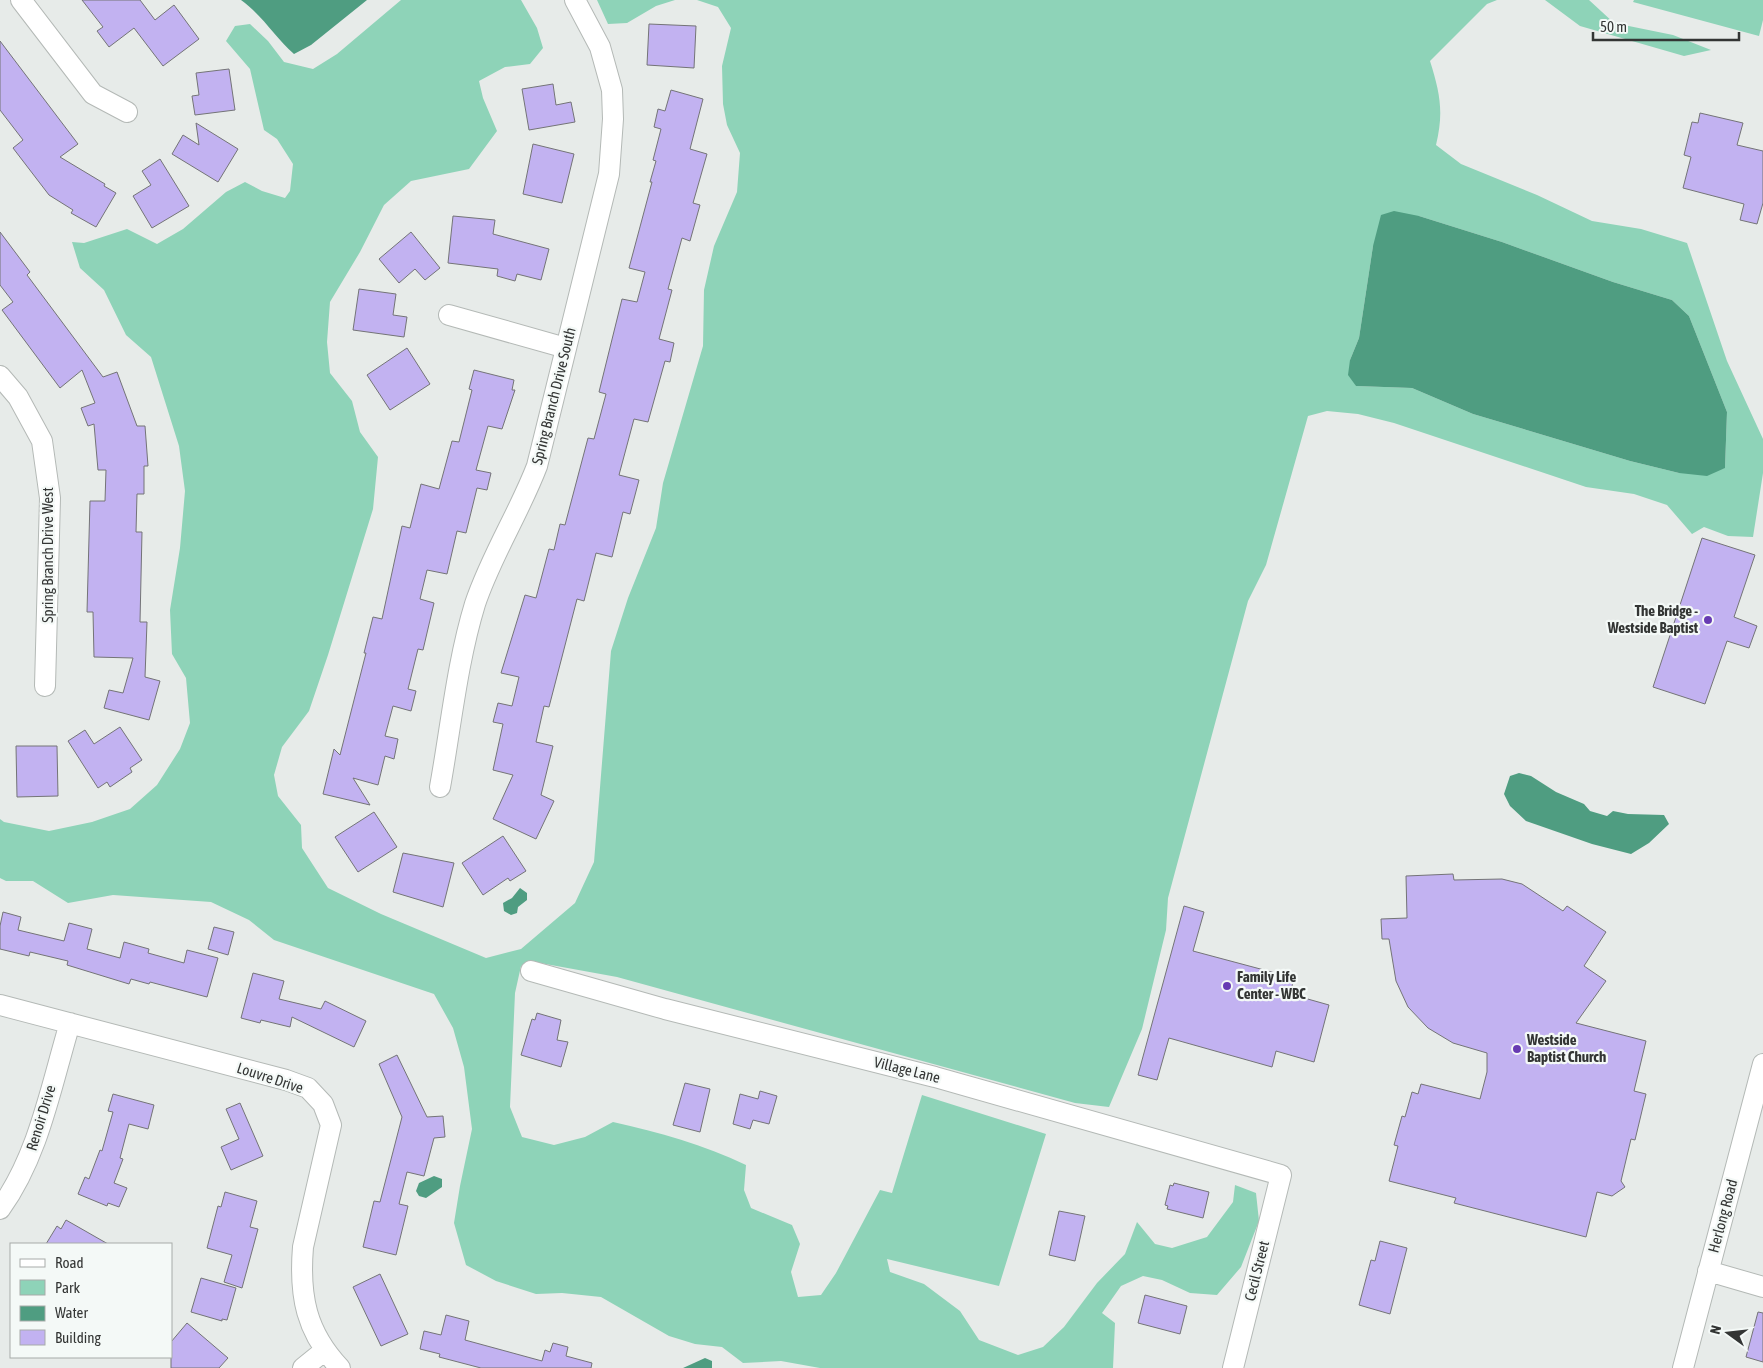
<svg xmlns="http://www.w3.org/2000/svg" width="1763" height="1368" font-family="'Asap Condensed',sans-serif">
<style>
.green{fill:#8ed3b8;fill-rule:evenodd}
.water{fill:#4f9d81}
.building{fill:#c2b2f1;stroke:#747477}
.lines{fill:none;stroke-linecap:round;stroke-linejoin:round}
.minor-casing{stroke:#b4b9b6;stroke-width:22}
.minor{stroke:#fff;stroke-width:20}
.poi-dot{fill:#673bb3;stroke:#f4f9f7;stroke-width:2}
.labels{text-anchor:middle;stroke-width:4.5;stroke-linejoin:round;paint-order:stroke}
.street-label{font-size:15px;fill:#333534;stroke:#f4f9f7}
.poi-label{font-size:15px;font-weight:bold;fill:#333534;stroke:#f4f9f7;text-anchor:start}
</style>
<rect width="100%" height="100%" fill="#e7ebe9"/>
<!-- green -->
<path class="green" d="M 401,0 L 521,0 L 537,28 L 543,48 L 530,64 L 505,67 L 479,81 L 483,98 L 497,131 L 469,169 L 411,181 L 384,205 L 360,252 L 330,302 L 327,342 L 330,373 L 352,401 L 360,432 L 378,457 L 373,509 L 328,655 L 309,711 L 282,747 L 274,775 L 278,796 L 301,825 L 302,848 L 328,888 L 381,914 L 486,958 L 521,949 L 575,903 L 594,862 L 611,651 L 628,598 L 656,528 L 663,483 L 703,346 L 704,290 L 714,246 L 737,192 L 740,153 L 727,125 L 723,104 L 722,66 L 731,28 L 718,7 L 697,0 L 1497,0 L 1487,4 L 1430,61 C 1440,93 1444,112 1436,145 L 1461,164 L 1537,195 L 1592,221 L 1641,229 L 1687,243 L 1727,361 L 1763,439 L 1763,473 L 1753,537 L 1728,536 L 1704,527 L 1692,534 L 1667,505 L 1634,494 L 1586,487 L 1394,423 L 1358,414 L 1327,411 L 1308,416 L 1266,565 L 1248,601 L 1168,898 L 1166,930 L 1142,1029 L 1109,1107 L 1075,1103 L 617,977 L 540,963 L 521,966 L 515,993 L 510,1107 L 522,1137 L 554,1145 L 585,1137 L 613,1122 C 659,1132 704,1145 746,1165 L 744,1190 L 751,1208 L 792,1225 L 800,1244 L 791,1272 L 798,1297 L 821,1295 L 836,1273 L 880,1190 L 892,1193 L 922,1095 L 1046,1134 L 999,1286 L 887,1259 L 890,1272 L 924,1284 L 960,1311 L 979,1340 L 1018,1355 L 1043,1347 L 1064,1327 L 1097,1283 L 1125,1254 L 1137,1222 L 1155,1244 L 1172,1248 L 1207,1237 L 1233,1202 L 1235,1185 L 1256,1193 L 1259,1221 L 1241,1267 L 1217,1295 L 1190,1293 L 1162,1280 L 1143,1276 L 1121,1286 L 1102,1313 L 1115,1323 L 1113,1368 L 820,1368 L 781,1361 L 743,1363 L 722,1347 L 695,1344 L 669,1336 L 601,1297 L 562,1293 L 536,1294 L 496,1281 L 466,1265 L 454,1223 L 460,1186 L 472,1129 L 464,1067 L 453,1028 L 434,994 L 274,940 L 249,920 L 211,902 L 113,895 L 68,903 L 33,881 L 6,881 L 0,878 L 0,819 L 4,822 L 49,831 L 92,822 L 130,809 L 157,785 L 180,749 L 190,723 L 186,678 L 172,654 L 170,610 L 180,548 L 185,491 L 179,446 L 151,357 L 126,335 L 104,290 L 80,268 L 72,242 L 84,243 L 127,229 L 157,244 L 183,229 L 226,192 L 245,182 L 262,191 L 285,198 L 290,191 L 293,164 L 277,139 L 264,130 L 250,69 L 226,41 L 235,26 L 250,24 L 268,41 L 284,62 L 313,69 L 337,54 ZM 1419,216 L 1502,242 L 1613,282 L 1672,300 L 1689,316 L 1727,412 L 1725,468 L 1679,473 L 1630,461 L 1473,414 L 1412,388 L 1356,386 L 1350,360 L 1359,338 L 1373,246 Z
M 597,0 L 675,0 L 656,6 L 627,23 L 608,24 Z
M 1545,0 L 1589,0 L 1614,23 L 1673,35 L 1711,50 L 1684,56 L 1580,26 Z
M 1634,0 L 1763,0 L 1763,20 L 1759,36 L 1633,2 Z"/>
<!-- water -->
<path class="water" d="M 241,0 L 367,0 L 311,45 L 294,54 C 275,37 262,15 241,0 Z
M 1394,211 L 1419,216 L 1502,242 L 1613,282 L 1672,300 L 1689,316 L 1727,412 L 1725,468 L 1707,476 L 1679,473 L 1630,461 L 1473,414 L 1412,388 L 1356,386 L 1348,375 L 1350,360 L 1359,338 L 1373,246 L 1381,215 Z
M 1519,773 L 1531,776 L 1556,792 L 1584,804 L 1590,811 L 1607,816 L 1613,811 L 1628,814 L 1664,815 L 1669,824 L 1649,843 L 1631,854 L 1592,844 L 1526,821 L 1510,806 L 1504,794 L 1510,776 Z
M 520,888 L 527,893 L 527,900 L 518,907 L 517,913 L 511,915 L 504,911 L 503,903 L 512,898 Z
M 434,1176 L 442,1179 L 442,1187 L 426,1198 L 419,1196 L 416,1191 L 419,1183 Z
M 705,1358 L 712,1361 L 712,1368 L 683,1368 Z"/>
<!-- building -->
<path class="building" d="M 82,0 L 140,0 L 155,20 L 174,5 L 199,39 L 163,66 L 134,28 L 109,47 L 97,31 L 103,27 Z
M 649,24 L 696,26 L 694,68 L 647,65 Z
M 0,41 L 78,144 L 60,157 L 105,184 L 104,186 L 116,193 L 96,227 L 71,213 L 73,210 L 49,195 L 13,148 L 23,140 L 0,110 Z
M 229,69 L 235,110 L 195,115 L 192,96 L 199,95 L 196,73 Z
M 553,84 L 556,105 L 571,102 L 575,122 L 529,130 L 522,89 Z
M 671,90 L 703,99 L 690,149 L 707,154 L 693,203 L 700,205 L 690,241 L 682,238 L 668,289 L 672,290 L 659,339 L 674,343 L 670,362 L 665,361 L 648,422 L 634,419 L 619,475 L 639,480 L 630,514 L 623,512 L 612,557 L 596,553 L 584,601 L 577,599 L 549,707 L 544,706 L 536,742 L 553,746 L 541,795 L 554,801 L 536,839 L 493,819 L 513,775 L 493,770 L 503,724 L 493,722 L 498,703 L 512,706 L 519,677 L 501,673 L 525,595 L 536,598 L 549,549 L 554,550 L 560,524 L 565,525 L 588,438 L 594,439 L 606,394 L 599,392 L 622,299 L 637,302 L 645,272 L 629,268 L 652,182 L 650,182 L 656,161 L 653,160 L 661,129 L 654,127 L 658,109 L 665,111 Z
M 1700,113 L 1743,123 L 1737,145 L 1763,151 L 1763,203 L 1757,224 L 1740,220 L 1744,204 L 1683,188 L 1691,157 L 1684,155 L 1692,122 L 1698,123 Z
M 196,123 L 238,149 L 218,182 L 172,154 L 183,135 L 199,145 Z
M 533,144 L 574,154 L 562,203 L 523,194 Z
M 160,159 L 189,206 L 152,228 L 133,196 L 151,185 L 142,171 Z
M 453,216 L 495,220 L 493,234 L 549,249 L 541,280 L 517,274 L 515,281 L 497,276 L 498,269 L 448,263 Z
M 0,232 L 30,272 L 27,275 L 103,377 L 117,372 L 137,426 L 145,426 L 148,466 L 144,466 L 144,494 L 137,494 L 136,532 L 142,532 L 140,622 L 147,622 L 145,677 L 160,681 L 149,720 L 104,708 L 109,690 L 123,693 L 133,658 L 94,657 L 93,612 L 87,612 L 90,501 L 105,501 L 106,470 L 98,470 L 94,424 L 88,426 L 81,408 L 95,403 L 82,370 L 60,388 L 2,310 L 13,302 L 0,285 Z
M 411,232 L 440,268 L 425,280 L 415,269 L 399,283 L 379,259 Z
M 359,289 L 396,294 L 393,315 L 407,317 L 404,337 L 353,330 Z
M 407,348 L 430,384 L 390,410 L 367,375 Z
M 474,370 L 514,380 L 512,390 L 515,390 L 502,429 L 488,426 L 476,470 L 491,473 L 487,490 L 477,488 L 466,533 L 457,531 L 447,574 L 427,570 L 420,599 L 434,603 L 423,650 L 418,649 L 408,689 L 416,691 L 411,711 L 393,706 L 385,736 L 398,739 L 394,759 L 385,756 L 378,785 L 353,778 L 370,805 L 323,794 L 334,749 L 340,755 L 366,653 L 364,653 L 373,617 L 382,619 L 402,526 L 410,528 L 421,484 L 439,489 L 452,441 L 459,442 L 472,390 L 469,389 Z
M 1702,538 L 1755,555 L 1734,617 L 1757,626 L 1749,648 L 1727,641 L 1705,704 L 1653,687 Z
M 120,727 L 142,760 L 130,768 L 132,772 L 110,787 L 107,782 L 98,788 L 68,741 L 85,730 L 94,744 Z
M 16,746 L 57,746 L 58,796 L 17,797 Z
M 374,812 L 397,847 L 358,872 L 335,837 Z
M 503,836 L 526,871 L 510,881 L 508,878 L 483,895 L 462,863 Z
M 403,853 L 454,863 L 443,907 L 393,892 Z
M 1453,874 L 1454,880 L 1502,879 L 1522,884 L 1563,911 L 1567,906 L 1606,932 L 1584,966 L 1606,981 L 1576,1023 L 1646,1041 L 1634,1091 L 1646,1094 L 1635,1140 L 1631,1139 L 1621,1181 L 1625,1187 L 1612,1196 L 1597,1192 L 1586,1237 L 1454,1203 L 1456,1198 L 1389,1181 L 1398,1146 L 1394,1145 L 1402,1116 L 1405,1117 L 1412,1092 L 1418,1094 L 1421,1084 L 1480,1099 L 1487,1072 L 1487,1053 L 1453,1043 L 1428,1028 L 1408,1007 L 1396,981 L 1389,939 L 1382,939 L 1381,919 L 1407,918 L 1406,876 Z
M 1184,906 L 1204,912 L 1193,951 L 1294,978 L 1290,994 L 1329,1005 L 1314,1062 L 1276,1051 L 1272,1067 L 1169,1038 L 1157,1080 L 1138,1075 Z
M 3,912 L 21,917 L 18,930 L 64,941 L 69,923 L 92,929 L 87,949 L 120,958 L 124,942 L 149,949 L 148,953 L 184,963 L 187,950 L 218,958 L 207,997 L 150,982 L 149,984 L 131,979 L 129,984 L 67,965 L 68,961 L 30,952 L 29,956 L 0,949 L 0,926 Z
M 214,927 L 234,932 L 228,955 L 208,949 Z
M 253,973 L 284,981 L 279,999 L 321,1009 L 325,1001 L 366,1021 L 354,1047 L 292,1017 L 290,1027 L 261,1020 L 260,1023 L 241,1018 Z
M 537,1013 L 561,1020 L 557,1040 L 568,1042 L 561,1067 L 521,1055 L 532,1019 L 535,1020 Z
M 397,1055 L 427,1117 L 443,1116 L 445,1137 L 434,1138 L 424,1176 L 407,1172 L 399,1204 L 408,1206 L 396,1255 L 363,1247 L 374,1201 L 380,1202 L 402,1117 L 379,1064 Z
M 685,1083 L 710,1089 L 700,1132 L 673,1125 Z
M 760,1091 L 777,1096 L 769,1124 L 753,1120 L 750,1129 L 733,1124 L 740,1094 L 758,1099 Z
M 113,1094 L 154,1105 L 148,1129 L 129,1124 L 120,1158 L 123,1159 L 114,1183 L 127,1188 L 119,1207 L 108,1203 L 107,1206 L 78,1194 L 85,1177 L 89,1179 L 100,1150 L 102,1151 L 113,1112 L 108,1111 Z
M 240,1103 L 263,1156 L 231,1170 L 221,1147 L 239,1139 L 226,1109 Z
M 1174,1183 L 1209,1192 L 1203,1218 L 1167,1209 L 1168,1206 L 1165,1205 L 1170,1185 L 1173,1186 Z
M 225,1192 L 257,1201 L 250,1227 L 258,1229 L 242,1288 L 224,1282 L 232,1255 L 207,1248 L 218,1206 L 221,1207 Z
M 1059,1211 L 1085,1216 L 1075,1261 L 1049,1255 Z
M 66,1220 L 108,1244 L 46,1244 L 57,1226 L 61,1229 Z
M 1380,1241 L 1407,1248 L 1390,1314 L 1359,1305 L 1371,1260 L 1375,1261 Z
M 380,1274 L 408,1334 L 381,1346 L 353,1287 Z
M 201,1278 L 236,1288 L 227,1320 L 222,1319 L 222,1321 L 191,1312 Z
M 1145,1295 L 1187,1306 L 1180,1334 L 1138,1323 Z
M 1758,1312 L 1763,1313 L 1763,1362 L 1746,1357 Z
M 446,1315 L 469,1321 L 465,1340 L 542,1361 L 545,1350 L 550,1352 L 553,1343 L 568,1347 L 566,1356 L 592,1363 L 591,1368 L 481,1368 L 439,1357 L 440,1354 L 420,1349 L 424,1331 L 441,1335 Z
M 187,1323 L 228,1358 L 219,1368 L 171,1368 L 171,1342 Z"/>
<g class="lines">
<defs>
<path id="minor" d="M 21,0 L 93,94 L 127,112
M 449,315 L 566,348
M 0,376 L 18,397 L 42,441 L 50,498 L 45,686
M 440,787 C 451,726 457,663 475,604 C 491,556 519,513 537,466 L 609,174 L 613,119 L 612,90 L 600,47 L 575,0
M 531,971 L 665,1009 L 935,1077 L 1281,1175 L 1233,1368
M 0,1005 L 286,1080 L 308,1088 L 323,1104 L 331,1125 L 303,1247 C 299,1296 306,1332 340,1368
M 0,1209 C 39,1155 51,1086 70,1023
M 1708,1271 L 1763,1287
M 303,1368 L 324,1351
M 1683,1368 L 1763,1064"/>
</defs>
<!-- minor casing -->
<use href="#minor" class="minor-casing"/>
<!-- minor -->
<use href="#minor" class="minor"/>
</g>
<!-- markers -->
<g class="poi-dot">
<circle cx="1708" cy="620" r="5"/>
<circle cx="1227" cy="986" r="5"/>
<circle cx="1517" cy="1049" r="5"/>
</g>
<g class="labels">
<!-- street labels -->
<g class="street-label">
<text transform="translate(554 396) rotate(-76)" y="5">Spring Branch Drive South</text>
<text transform="translate(48 555) rotate(-90)" y="5">Spring Branch Drive West</text>
<text transform="translate(907 1070) rotate(14)" y="5">Village Lane</text>
<text transform="translate(270 1078) rotate(18)" y="5">Louvre Drive</text>
<text transform="translate(41 1118) rotate(-73)" y="5">Renoir Drive</text>
<text transform="translate(1723 1216) rotate(-75)" y="5">Herlong Road</text>
<text transform="translate(1257 1271) rotate(-76)" y="5">Cecil Street</text>
</g>
<!-- poi labels -->
<g class="poi-label">
<text x="1698" y="616" text-anchor="end">The Bridge -<tspan x="1698" dy="17">Westside Baptist</tspan></text>
<text x="1237" y="982">Family Life<tspan x="1237" dy="17">Center - WBC</tspan></text>
<text x="1527" y="1045">Westside<tspan x="1527" dy="17">Baptist Church</tspan></text>
</g>
</g>
<!-- legend -->
<rect x="10" y="1243" width="162" height="115" fill="#f4f9f7" stroke="#a7aba9"/>
<rect x="20" y="1259" width="25" height="8" fill="#ffffff" stroke="#a7aba9"/>
<text x="55" y="1268" font-size="15" fill="#333534">Road</text>
<rect x="20" y="1280" width="25" height="15" fill="#8ed3b8" stroke="#a7aba9"/>
<text x="55" y="1293" font-size="15" fill="#333534">Park</text>
<rect x="20" y="1306" width="25" height="15" fill="#4f9d81" stroke="#a7aba9"/>
<text x="55" y="1318" font-size="15" fill="#333534">Water</text>
<rect x="20" y="1330" width="25" height="15" fill="#c2b2f1" stroke="#a7aba9"/>
<text x="55" y="1343" font-size="15" fill="#333534">Building</text>
<!-- north arrow -->
<g transform="translate(1728 1333) rotate(285)" stroke="#f4f9f7" stroke-width="4" paint-order="stroke">
<path d="M0-4L9 19L0 12L-9 19Z" fill="#333534"/>
<text y="-8" font-size="14" font-weight="bold" text-anchor="middle" fill="#333534">N</text>
</g>
<!-- scale -->
<path d="M1593 32v8h146v-8" fill="none" stroke="#333534" stroke-width="2.5"/>
<text x="1600" y="32" font-size="15" fill="#333534" stroke="#f4f9f7" stroke-width="4" paint-order="stroke">50 m</text>
</svg>
